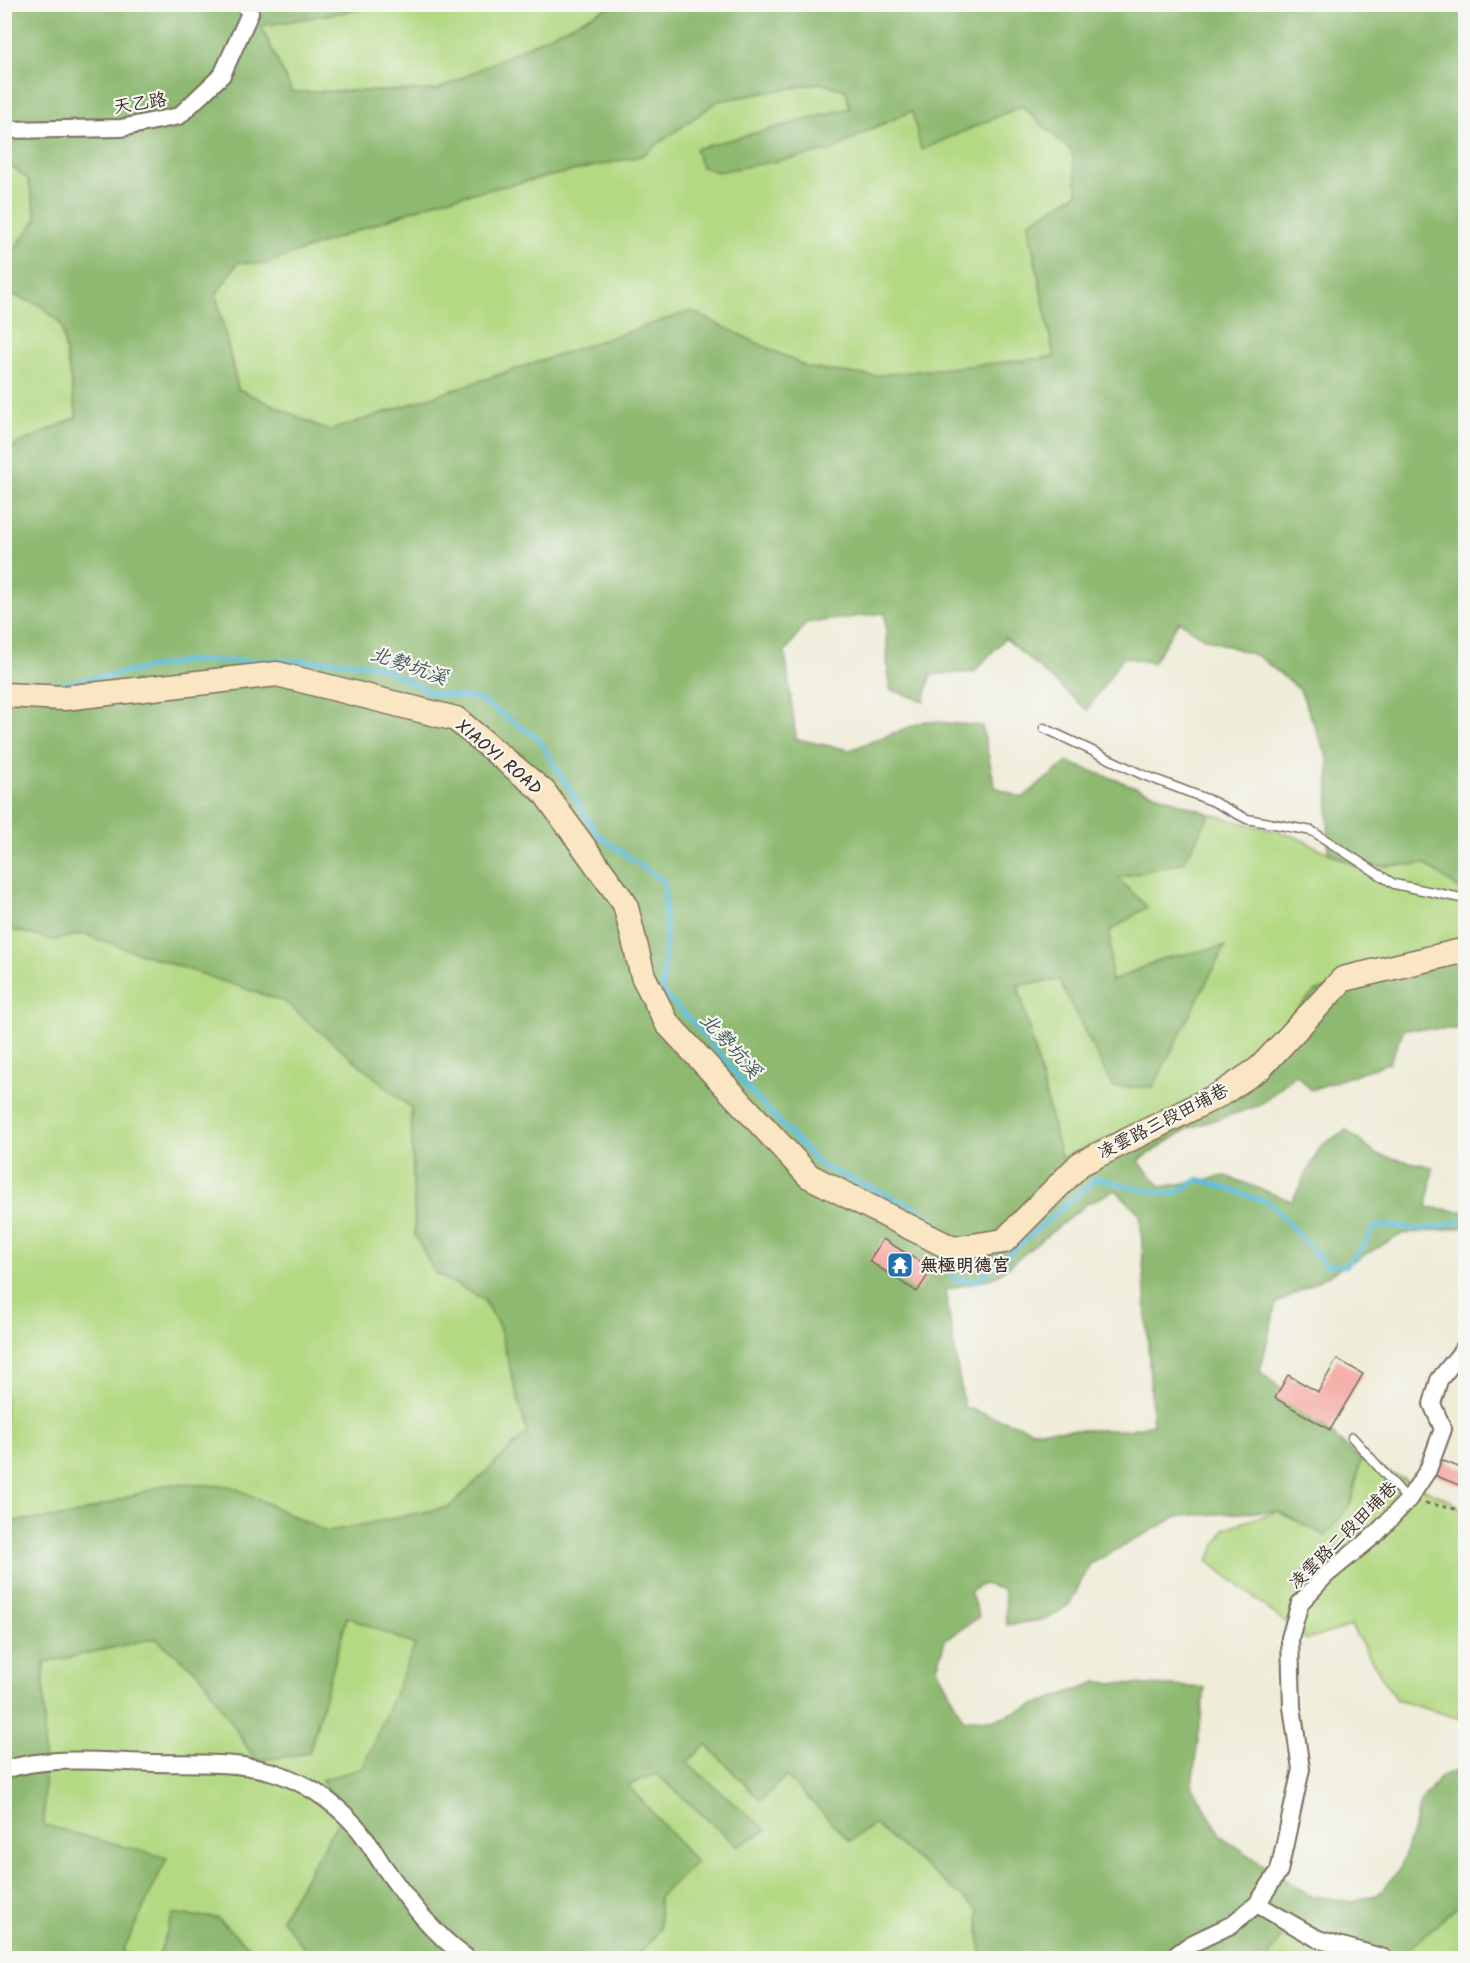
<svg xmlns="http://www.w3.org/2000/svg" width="1470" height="1963" font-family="Kalam,'LXGW WenKai TC',sans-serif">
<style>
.green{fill:#b3d983;stroke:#778250;stroke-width:1.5}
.forest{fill:#8eb971;stroke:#647248;stroke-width:1.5;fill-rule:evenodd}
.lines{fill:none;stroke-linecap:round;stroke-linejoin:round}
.stream{stroke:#5dbedb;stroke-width:5}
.building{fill:#f5afa9}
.lane-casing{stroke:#7a6e5f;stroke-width:11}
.street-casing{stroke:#7a6e5f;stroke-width:20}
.secondary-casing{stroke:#7a6e5f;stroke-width:27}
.path{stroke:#7a6e5f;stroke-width:3;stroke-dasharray:4.5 4.5;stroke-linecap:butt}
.lane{stroke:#fff;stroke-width:8}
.street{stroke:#fff;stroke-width:16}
.secondary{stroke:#fbe6c4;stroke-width:24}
.labels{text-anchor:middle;stroke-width:4.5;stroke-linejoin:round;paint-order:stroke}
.street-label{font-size:18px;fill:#3b2a1e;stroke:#f6f6f2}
.poi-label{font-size:18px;font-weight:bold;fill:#3b2a1e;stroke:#f6f6f2;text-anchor:start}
.water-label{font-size:20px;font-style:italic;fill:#455657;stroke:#f6f6f2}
</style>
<rect width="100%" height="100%" fill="#f6f6f2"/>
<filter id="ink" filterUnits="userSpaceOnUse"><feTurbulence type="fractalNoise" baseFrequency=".0167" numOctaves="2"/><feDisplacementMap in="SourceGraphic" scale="12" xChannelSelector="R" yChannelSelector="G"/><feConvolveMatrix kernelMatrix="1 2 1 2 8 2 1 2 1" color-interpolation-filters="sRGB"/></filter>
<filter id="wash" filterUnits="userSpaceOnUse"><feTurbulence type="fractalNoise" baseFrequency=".008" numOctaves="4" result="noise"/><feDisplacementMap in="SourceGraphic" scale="24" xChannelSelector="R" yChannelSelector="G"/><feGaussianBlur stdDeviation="1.35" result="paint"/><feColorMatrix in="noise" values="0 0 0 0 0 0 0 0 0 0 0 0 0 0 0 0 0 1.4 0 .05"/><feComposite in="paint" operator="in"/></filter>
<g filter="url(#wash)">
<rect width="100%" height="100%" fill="#efecd8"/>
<!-- green -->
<path class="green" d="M 386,5 L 613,5 L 437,90 L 292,92 L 261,25 Z
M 819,83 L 846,90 L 850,108 L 696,149 L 702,167 L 873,128 L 912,111 L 922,149 L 1022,106 L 1072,152 L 1078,193 L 1028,223 L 1054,357 L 872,376 L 809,368 L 691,311 L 329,431 L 238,389 L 216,295 L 238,262 L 265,264 L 441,200 L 641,156 L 718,101 Z
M 5,161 L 28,179 L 37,219 L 5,262 Z
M 4,292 L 40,305 L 61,324 L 77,417 L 5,450 Z
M 1210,814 L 1296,837 L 1357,867 L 1425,864 L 1465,893 L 1465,942 L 1315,992 L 1234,1070 L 1167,1115 L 1061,1158 L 1018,985 L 1059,980 L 1113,1087 L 1225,947 L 1161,959 L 1111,982 L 1110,931 L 1117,878 L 1183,862 Z
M 4,928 L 53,940 L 83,934 L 286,1002 L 411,1108 L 415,1235 L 435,1273 L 483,1299 L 499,1326 L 527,1433 L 449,1507 L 326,1532 L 231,1486 L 167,1484 L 71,1516 L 5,1522 Z
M 1361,1460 L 1453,1502 L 1465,1513 L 1465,1720 L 1396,1700 L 1351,1626 L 1307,1640 L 1208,1561 L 1225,1528 L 1277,1511 L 1326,1535 L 1351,1503 Z
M 347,1617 L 416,1645 L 344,1812 L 311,1958 L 261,1958 L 217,1918 L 173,1914 L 158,1958 L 142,1958 L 122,1954 L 44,1825 L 44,1663 L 155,1638 L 201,1675 L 256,1761 L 309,1753 Z
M 706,1744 L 786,1775 L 850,1841 L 874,1824 L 978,1910 L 981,1958 L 637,1958 L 660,1929 L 659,1897 L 627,1785 L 657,1774 L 737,1846 L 766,1831 L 687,1763 Z
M 1465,1900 L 1465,1958 L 1398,1958 Z
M 1282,1936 L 1381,1958 L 1267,1958 Z"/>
<!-- forest -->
<path class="forest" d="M 5,5 L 386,5 L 261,26 L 292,92 L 437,90 L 613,5 L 1465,5 L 1465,893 L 1425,864 L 1357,867 L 1328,852 L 1329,761 L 1300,690 L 1258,656 L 1204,638 L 1179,621 L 1153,663 L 1123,657 L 1087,710 L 1005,638 L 974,672 L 931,675 L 924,701 L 889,689 L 885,613 L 806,623 L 785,652 L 796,739 L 850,750 L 925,721 L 982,726 L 995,787 L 1022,798 L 1067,762 L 1210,814 L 1184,862 L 1118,878 L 1147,907 L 1110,931 L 1111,982 L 1161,959 L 1225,946 L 1153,1087 L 1113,1087 L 1059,980 L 1018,985 L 1061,1158 L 1167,1115 L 1234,1070 L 1315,992 L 1465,942 L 1465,1029 L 1404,1029 L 1389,1063 L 1311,1090 L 1296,1074 L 1260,1105 L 1187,1129 L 1138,1161 L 1161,1187 L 1226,1176 L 1292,1201 L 1321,1146 L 1346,1130 L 1377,1155 L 1433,1167 L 1427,1207 L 1465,1212 L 1465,1227 L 1402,1234 L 1276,1304 L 1260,1371 L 1361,1460 L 1351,1503 L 1326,1536 L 1277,1511 L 1178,1516 L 1090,1564 L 1070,1604 L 1048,1619 L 1007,1625 L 1004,1590 L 983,1584 L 970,1591 L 979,1617 L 945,1640 L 937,1668 L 963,1719 L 994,1720 L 1097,1682 L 1205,1688 L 1192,1785 L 1221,1836 L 1308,1895 L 1352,1902 L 1379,1894 L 1400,1870 L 1422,1799 L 1441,1776 L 1465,1767 L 1465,1900 L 1398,1958 L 1381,1958 L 1282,1936 L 1267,1958 L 981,1958 L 978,1910 L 874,1824 L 850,1841 L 786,1776 L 761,1801 L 706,1744 L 687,1763 L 766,1830 L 737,1846 L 657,1774 L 628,1785 L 696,1862 L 659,1897 L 660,1929 L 637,1958 L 310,1958 L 311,1957 L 281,1918 L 344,1812 L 321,1780 L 363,1768 L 415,1645 L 347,1617 L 309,1753 L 256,1761 L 201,1675 L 155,1638 L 44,1663 L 44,1825 L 167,1858 L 122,1953 L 142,1958 L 5,1958 L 5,1522 L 71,1516 L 167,1484 L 231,1486 L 326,1532 L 449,1507 L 527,1433 L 499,1326 L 483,1299 L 435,1273 L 415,1235 L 411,1108 L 285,1002 L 83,934 L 53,940 L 5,928 L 5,450 L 77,417 L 61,324 L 40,305 L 5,292 L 4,262 L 37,219 L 28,179 L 5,161 ZM 819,83 L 846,90 L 850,108 L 695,149 L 702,167 L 718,172 L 831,151 L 873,128 L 912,111 L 921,150 L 1022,106 L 1072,152 L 1078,193 L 1028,223 L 1054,357 L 872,376 L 809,368 L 691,311 L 329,431 L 238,389 L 216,295 L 238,262 L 265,264 L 441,200 L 641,156 L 718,101 ZM 1116,1190 L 1140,1214 L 1153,1424 L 1127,1430 L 1033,1430 L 964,1407 L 945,1290 L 995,1277 L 1088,1203 Z
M 173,1914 L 217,1918 L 261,1958 L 158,1958 Z"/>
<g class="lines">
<!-- stream -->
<path class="stream" d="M 4,680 L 57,685 L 186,661 L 341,661 L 378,666 L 432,693 L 479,699 L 538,738 L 598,835 L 664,882 L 666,940 L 662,992 L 698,1028 L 750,1091 L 821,1166 L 911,1205 L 935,1223 L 938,1232
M 946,1255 L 954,1279 L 977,1281 L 1097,1178 L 1139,1189 L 1173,1194 L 1199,1179 L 1270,1203 L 1326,1265 L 1345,1266 L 1361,1249 L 1374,1227 L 1395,1226 L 1421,1229 L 1446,1225 L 1466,1218"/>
</g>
<g id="blocks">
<!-- building -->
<path class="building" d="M 883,1239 L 932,1269 L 917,1292 L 869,1261 Z
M 1337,1359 L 1363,1374 L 1330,1430 L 1275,1398 L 1288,1375 L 1318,1392 Z
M 1441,1460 L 1466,1470 L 1466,1488 L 1434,1475 Z"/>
</g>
</g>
<g filter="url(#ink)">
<use href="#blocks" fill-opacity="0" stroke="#7a6e5f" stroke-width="1.5"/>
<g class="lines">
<defs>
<path id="lane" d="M 1044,728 L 1141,774 L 1212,801 L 1247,819 L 1312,831 L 1394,884 L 1461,898 L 1466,902
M 1352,1437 L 1408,1500"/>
<path id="street" d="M 4,130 L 121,128 L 179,116 L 222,75 L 250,13 L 244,4
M 4,1770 C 52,1755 105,1762 154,1763 C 193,1764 235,1761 273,1772 C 302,1781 332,1800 353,1823 C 364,1834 373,1850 382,1864 C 407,1899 432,1933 467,1958
M 1257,1904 L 1318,1939 L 1384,1958
M 1172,1958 L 1191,1944 L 1231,1925 L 1257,1904 L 1279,1871 L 1301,1769 L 1292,1707 L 1290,1638 L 1300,1603 L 1326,1575 L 1376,1534 L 1408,1500 L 1428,1470 L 1443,1429 L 1432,1404 L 1439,1380 L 1466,1346"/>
<path id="secondary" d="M 4,695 L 64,698 L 277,674 L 456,719 L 544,792 L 625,904 L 643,976 L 667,1023 L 809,1176 L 953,1249 L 1004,1241 L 1080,1164 L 1221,1094 L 1260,1068 L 1343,979 L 1466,950"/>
</defs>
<!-- lane casing -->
<use href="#lane" class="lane-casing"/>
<!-- street casing -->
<use href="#street" class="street-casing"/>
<!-- secondary casing -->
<use href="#secondary" class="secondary-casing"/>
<!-- path -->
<path class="path" d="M 1425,1503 L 1466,1511"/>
<!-- lane -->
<use href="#lane" class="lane"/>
<!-- street -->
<use href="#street" class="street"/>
<!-- secondary -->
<use href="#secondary" class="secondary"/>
</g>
</g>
<!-- icons -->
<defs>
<symbol id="temple-square" viewBox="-11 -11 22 22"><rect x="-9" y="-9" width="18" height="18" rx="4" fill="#1f6fb2" stroke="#f6f6f2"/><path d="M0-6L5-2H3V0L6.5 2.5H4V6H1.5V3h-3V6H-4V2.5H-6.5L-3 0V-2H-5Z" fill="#fff"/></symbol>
</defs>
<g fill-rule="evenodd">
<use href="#temple-square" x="885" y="1250" width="30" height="30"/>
</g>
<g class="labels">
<!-- street labels -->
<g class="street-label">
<text transform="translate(140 103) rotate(-9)" y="6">天乙路</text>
<text transform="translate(499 757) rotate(40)" y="6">XIAOYI ROAD</text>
<text transform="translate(1163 1121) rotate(-27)" y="6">凌雲路三段田埔巷</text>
<text transform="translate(1343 1535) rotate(-45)" y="6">凌雲路二段田埔巷</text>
</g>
<!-- poi labels -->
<g class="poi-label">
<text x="920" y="1271">無極明德宮</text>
</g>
<!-- water labels -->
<g class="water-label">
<text transform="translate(409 665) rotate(19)" y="7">北勢坑溪</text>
<text transform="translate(731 1045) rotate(48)" y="7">北勢坑溪</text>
</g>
</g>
<!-- margin -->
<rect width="1470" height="1963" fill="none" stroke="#f6f6f2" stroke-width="24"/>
</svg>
